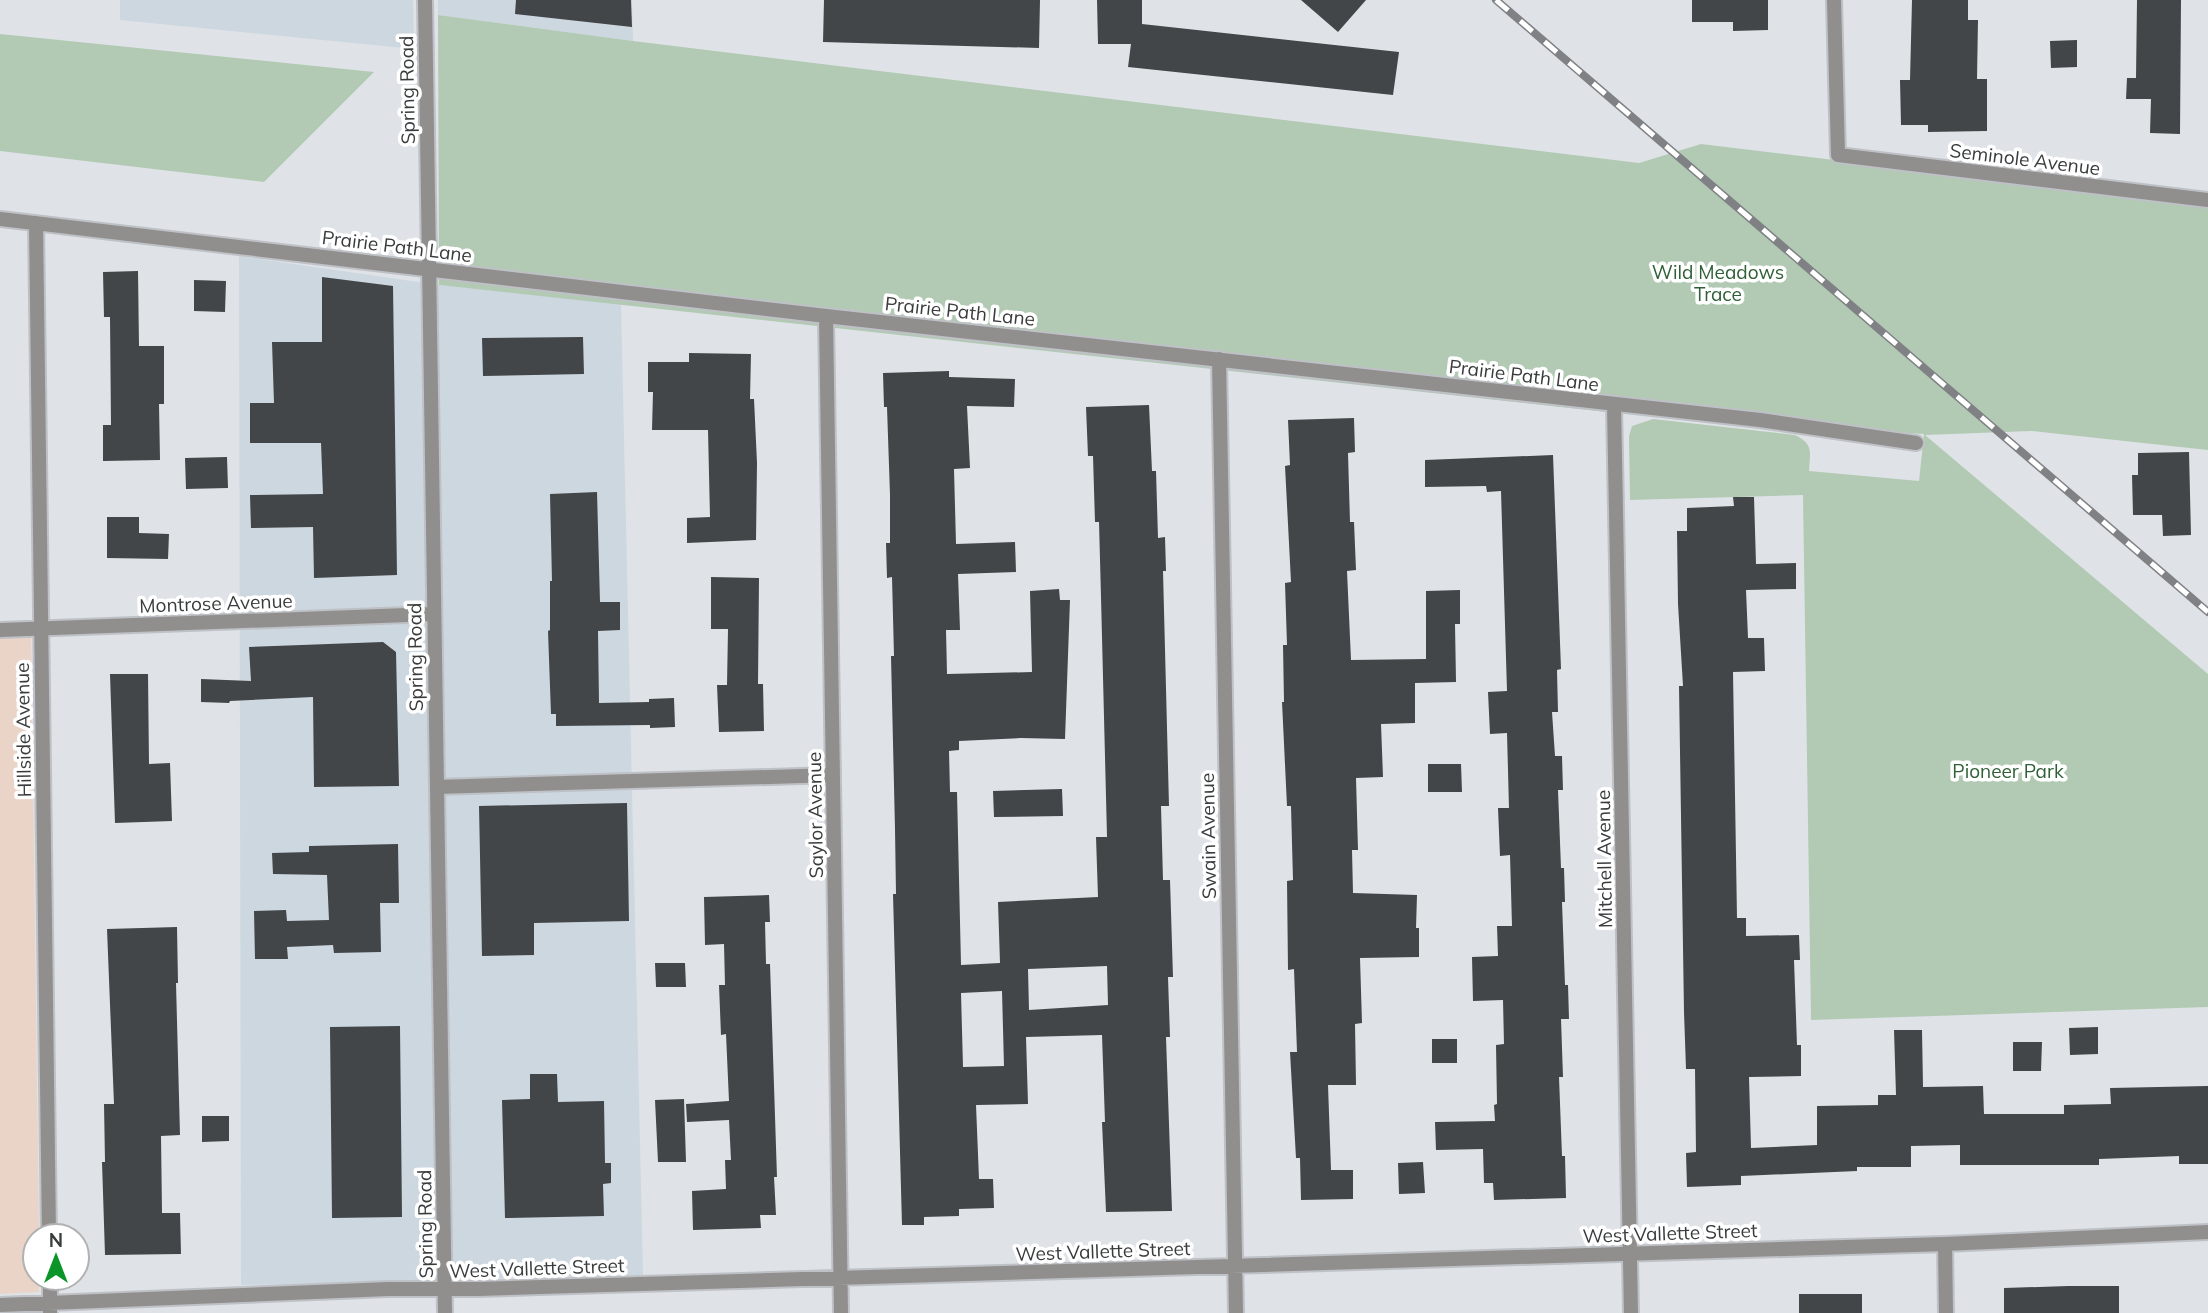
<svg xmlns="http://www.w3.org/2000/svg" width="2208" height="1313" font-family="Mulish,sans-serif">
<style>
.built{fill:#cdd7e0}
.education{fill:#e9d4c7}
.green{fill:#b2cab4}
.building{fill:#424649;fill-rule:evenodd}
.lines{fill:none;stroke-linecap:round;stroke-linejoin:round}
.minor-casing{stroke:#bec1c5;stroke-width:18}
.tertiary-casing{stroke:#bec1c5;stroke-width:18}
.minor{stroke:#918e8e;stroke-width:14}
.tertiary{stroke:#918e8e;stroke-width:14}
.rail-casing{stroke:#7f8184;stroke-width:8}
.rail{stroke:#fff;stroke-width:5;stroke-dasharray:16;stroke-linecap:butt}
.labels{text-anchor:middle;stroke-width:7;stroke-linejoin:round;paint-order:stroke}
.street-label{font-size:19px;fill:#393b3c;stroke:#fff}
.park-label{font-size:19px;fill:#306037;stroke:#fff}
</style>
<rect width="100%" height="100%" fill="#dfe3e7"/>
<!-- built -->
<path class="built" d="M 120,0 L 413,0 L 414,49 L 120,20 Z
M 438,0 L 632,0 L 633,41 L 438,15 Z
M 239,256 L 439,285 L 621,304 L 643,1275 L 241,1285 Z"/>
<!-- education -->
<path class="education" d="M 31,637 L 39,1236 L 35,1236 L 35,1278 L 39,1278 L 39,1292 L 0,1294 L 0,638 Z"/>
<!-- green -->
<path class="green" d="M 438,15 L 633,41 L 1639,163 L 1701,144 L 2208,205 L 2208,450 L 2031,431 L 1925,435 L 2208,674 L 2208,1007 L 1811,1020 L 1803,495 L 1630,500 L 1629,436 L 1632,426 L 1653,419 L 1795,435 C 1814,444 1810,452 1809,471 L 1919,481 L 1924,434 L 1607,412 L 439,285 Z
M 0,34 L 374,72 L 264,182 L 0,151 Z"/>
<!-- building -->
<path class="building" d="M 516,0 L 631,0 L 632,27 L 515,14 Z
M 824,0 L 1040,0 L 1039,48 L 823,42 Z
M 1097,0 L 1142,0 L 1142,24 L 1399,52 L 1393,95 L 1128,67 L 1131,44 L 1098,44 Z
M 1301,0 L 1366,0 L 1338,32 Z
M 1692,0 L 1768,0 L 1768,30 L 1733,31 L 1733,22 L 1692,22 Z
M 1912,0 L 1968,0 L 1968,20 L 1978,20 L 1977,79 L 1987,79 L 1987,131 L 1928,132 L 1928,125 L 1901,125 L 1900,80 L 1910,80 Z
M 2137,0 L 2181,0 L 2180,134 L 2150,133 L 2151,99 L 2126,99 L 2127,78 L 2136,78 Z
M 2077,40 L 2077,67 L 2051,68 L 2050,41 Z
M 138,271 L 139,346 L 164,346 L 164,404 L 159,404 L 160,460 L 103,461 L 103,425 L 111,425 L 110,317 L 104,317 L 103,272 Z
M 322,277 L 393,286 L 397,575 L 314,578 L 313,527 L 251,528 L 250,495 L 323,494 L 321,443 L 250,443 L 250,403 L 274,403 L 272,342 L 322,342 Z
M 194,280 L 226,281 L 225,312 L 194,311 Z
M 583,337 L 584,374 L 483,376 L 482,338 Z
M 689,353 L 751,354 L 750,399 L 754,399 L 757,463 L 756,540 L 687,543 L 687,518 L 710,517 L 708,430 L 652,430 L 653,392 L 648,392 L 648,362 L 689,362 Z
M 949,371 L 949,377 L 1015,379 L 1014,407 L 967,406 L 970,468 L 954,469 L 956,544 L 1015,542 L 1016,572 L 958,574 L 960,630 L 946,630 L 947,674 L 1032,672 L 1030,591 L 1059,589 L 1060,600 L 1070,600 L 1065,739 L 1021,738 L 959,741 L 959,750 L 949,751 L 950,792 L 957,792 L 961,965 L 1000,963 L 998,902 L 1098,897 L 1096,837 L 1107,837 L 1101,597 L 1099,522 L 1095,522 L 1093,456 L 1088,456 L 1086,407 L 1149,405 L 1152,471 L 1156,471 L 1158,538 L 1165,537 L 1166,571 L 1163,571 L 1169,806 L 1161,806 L 1163,880 L 1170,880 L 1173,977 L 1168,977 L 1170,1037 L 1166,1037 L 1172,1211 L 1106,1212 L 1102,1122 L 1105,1122 L 1102,1035 L 1026,1037 L 1028,1104 L 976,1105 L 979,1179 L 993,1179 L 994,1208 L 959,1209 L 959,1216 L 924,1217 L 924,1225 L 902,1225 L 893,894 L 896,894 L 895,829 L 891,656 L 894,656 L 892,577 L 887,578 L 886,543 L 890,543 L 890,495 L 887,407 L 884,407 L 883,373 ZM 1107,966 L 1108,1005 L 1029,1010 L 1028,969 ZM 1002,991 L 1004,1066 L 963,1067 L 961,993 Z
M 1354,418 L 1355,452 L 1348,453 L 1350,522 L 1354,522 L 1356,570 L 1347,571 L 1351,660 L 1426,659 L 1426,591 L 1460,590 L 1460,624 L 1455,624 L 1456,682 L 1415,683 L 1415,723 L 1381,724 L 1383,777 L 1356,778 L 1358,850 L 1352,850 L 1353,893 L 1417,895 L 1416,928 L 1419,928 L 1419,957 L 1360,958 L 1362,1023 L 1355,1024 L 1356,1085 L 1328,1085 L 1331,1170 L 1353,1170 L 1353,1199 L 1301,1200 L 1300,1158 L 1296,1158 L 1290,1052 L 1297,1052 L 1294,969 L 1288,970 L 1287,881 L 1293,880 L 1291,806 L 1287,806 L 1282,702 L 1284,702 L 1283,645 L 1287,645 L 1285,583 L 1291,582 L 1285,466 L 1290,465 L 1288,420 Z
M 2189,452 L 2191,535 L 2163,536 L 2162,515 L 2133,515 L 2132,475 L 2138,475 L 2138,453 Z
M 1553,455 L 1561,669 L 1557,670 L 1558,712 L 1552,712 L 1555,756 L 1562,756 L 1563,790 L 1558,790 L 1561,868 L 1564,868 L 1565,902 L 1562,902 L 1565,985 L 1568,985 L 1569,1019 L 1561,1019 L 1563,1077 L 1559,1077 L 1562,1156 L 1565,1156 L 1566,1198 L 1494,1200 L 1493,1183 L 1484,1183 L 1483,1149 L 1436,1150 L 1435,1122 L 1495,1121 L 1494,1105 L 1497,1104 L 1496,1045 L 1504,1044 L 1503,1000 L 1473,1001 L 1472,957 L 1498,956 L 1497,926 L 1512,926 L 1510,855 L 1500,856 L 1498,808 L 1509,808 L 1507,733 L 1490,734 L 1488,692 L 1507,691 L 1501,491 L 1487,492 L 1486,486 L 1425,487 L 1425,460 Z
M 227,457 L 228,488 L 186,489 L 185,458 Z
M 597,492 L 600,602 L 620,602 L 620,630 L 598,631 L 599,703 L 649,702 L 649,699 L 674,698 L 675,727 L 650,728 L 650,725 L 556,726 L 556,714 L 551,714 L 548,631 L 550,630 L 550,581 L 552,581 L 550,494 Z
M 1733,497 L 1754,497 L 1756,564 L 1796,563 L 1796,589 L 1746,590 L 1748,638 L 1764,638 L 1765,671 L 1733,672 L 1737,918 L 1746,918 L 1746,936 L 1799,935 L 1800,960 L 1794,960 L 1797,1045 L 1801,1045 L 1801,1076 L 1749,1077 L 1751,1148 L 1817,1145 L 1817,1106 L 1878,1105 L 1878,1095 L 1896,1095 L 1894,1030 L 1922,1030 L 1923,1087 L 1983,1086 L 1984,1114 L 2064,1114 L 2064,1105 L 2111,1104 L 2110,1088 L 2208,1086 L 2208,1164 L 2179,1164 L 2179,1156 L 2099,1159 L 2099,1165 L 1960,1165 L 1960,1145 L 1911,1146 L 1911,1167 L 1857,1167 L 1857,1171 L 1741,1176 L 1741,1185 L 1687,1187 L 1686,1153 L 1696,1152 L 1695,1069 L 1686,1069 L 1684,1012 L 1679,686 L 1683,686 L 1678,604 L 1677,531 L 1687,531 L 1687,508 L 1734,506 Z
M 107,517 L 139,517 L 139,533 L 169,534 L 168,559 L 107,558 Z
M 711,577 L 759,578 L 758,684 L 763,684 L 764,731 L 719,732 L 717,685 L 727,685 L 728,629 L 711,629 Z
M 383,642 L 396,652 L 399,786 L 314,787 L 313,697 L 230,701 L 229,703 L 201,702 L 201,679 L 251,681 L 249,647 Z
M 110,674 L 148,674 L 149,764 L 170,763 L 172,821 L 115,823 Z
M 1428,764 L 1461,764 L 1462,792 L 1428,792 Z
M 1062,789 L 1063,816 L 994,817 L 993,791 Z
M 627,803 L 629,921 L 534,923 L 534,955 L 482,956 L 479,806 Z
M 398,844 L 399,903 L 380,903 L 381,952 L 334,953 L 333,945 L 287,947 L 288,959 L 255,959 L 254,911 L 286,910 L 287,921 L 329,920 L 327,875 L 273,874 L 272,853 L 309,852 L 309,846 Z
M 769,895 L 770,922 L 765,922 L 766,964 L 770,964 L 777,1177 L 774,1177 L 776,1215 L 760,1215 L 761,1228 L 693,1230 L 692,1191 L 726,1189 L 725,1160 L 731,1160 L 729,1120 L 687,1122 L 686,1104 L 729,1101 L 726,1034 L 721,1035 L 719,985 L 725,985 L 724,944 L 705,945 L 704,897 Z
M 177,927 L 178,983 L 176,983 L 180,1135 L 161,1136 L 162,1213 L 180,1213 L 181,1254 L 105,1255 L 102,1162 L 105,1162 L 104,1104 L 114,1104 L 107,929 Z
M 655,963 L 685,963 L 686,987 L 656,987 Z
M 400,1026 L 402,1217 L 332,1218 L 330,1027 Z
M 2098,1027 L 2098,1054 L 2070,1055 L 2069,1028 Z
M 1432,1039 L 1457,1039 L 1457,1063 L 1432,1063 Z
M 2013,1042 L 2042,1042 L 2041,1071 L 2013,1071 Z
M 530,1074 L 557,1074 L 558,1102 L 604,1101 L 605,1163 L 611,1163 L 611,1183 L 603,1184 L 604,1216 L 505,1218 L 502,1100 L 530,1099 Z
M 684,1099 L 686,1162 L 658,1162 L 655,1100 Z
M 202,1116 L 229,1116 L 229,1141 L 202,1142 Z
M 1423,1162 L 1425,1193 L 1399,1194 L 1398,1163 Z
M 2068,1286 L 2119,1286 L 2119,1313 L 2004,1313 L 2004,1288 Z
M 1799,1294 L 1862,1294 L 1862,1313 L 1799,1313 Z"/>
<g class="lines">
<defs>
<path id="minor" d="M 1834,0 L 1838,155 L 2208,200
M 0,219 L 826,316 L 1760,420 L 1916,443
M 36,223 L 49,1236
M 826,316 L 841,1313
M 1219,359 L 1236,1313
M 1614,405 L 1631,1313
M 0,630 L 434,614
M 437,787 L 833,775
M 1945,1244 L 1946,1313
M 50,1278 L 50,1313
M 0,1305 L 388,1289 L 478,1289 L 1945,1244 L 2208,1232"/>
<path id="tertiary" d="M 425,0 L 445,1313"/>
</defs>
<!-- minor casing -->
<use href="#minor" class="minor-casing"/>
<!-- tertiary casing -->
<use href="#tertiary" class="tertiary-casing"/>
<!-- minor -->
<use href="#minor" class="minor"/>
<!-- tertiary -->
<use href="#tertiary" class="tertiary"/>
<defs>
<path id="rail" d="M 1496,0 L 2208,612"/>
</defs>
<!-- rail casing -->
<use href="#rail" class="rail-casing"/>
<!-- rail -->
<use href="#rail" class="rail"/>
</g>
<g class="labels">
<!-- street labels -->
<g class="street-label">
<text transform="translate(407 90) rotate(-91)" y="7">Spring Road</text>
<text transform="translate(2025 159) rotate(7)" y="7">Seminole Avenue</text>
<text transform="translate(397 246) rotate(7)" y="7">Prairie Path Lane</text>
<text transform="translate(960 311) rotate(6)" y="7">Prairie Path Lane</text>
<text transform="translate(1524 375) rotate(7)" y="7">Prairie Path Lane</text>
<text transform="translate(216 603) rotate(-2)" y="7">Montrose Avenue</text>
<text transform="translate(415 657) rotate(-91)" y="7">Spring Road</text>
<text transform="translate(23 730) rotate(-91)" y="7">Hillside Avenue</text>
<text transform="translate(815 815) rotate(-91)" y="7">Saylor Avenue</text>
<text transform="translate(1208 836) rotate(-91)" y="7">Swain Avenue</text>
<text transform="translate(1604 859) rotate(-91)" y="7">Mitchell Avenue</text>
<text transform="translate(425 1224) rotate(-91)" y="7">Spring Road</text>
<text transform="translate(1670 1233) rotate(-2)" y="7">West Vallette Street</text>
<text transform="translate(1103 1251) rotate(-2)" y="7">West Vallette Street</text>
<text transform="translate(537 1268) rotate(-2)" y="7">West Vallette Street</text>
</g>
<!-- park labels -->
<g class="park-label">
<text x="1718" y="279">Wild Meadows<tspan x="1718" dy="22">Trace</tspan></text>
<text x="2008" y="778">Pioneer Park</text>
</g>
</g>
<!-- north arrow -->
<g transform="translate(56 1257)"><circle r="33" fill="#ffffff" stroke="#b0b1b1" stroke-width="2"/>
<path d="M0-5L12 26L0 18L-12 26Z" fill="#0b9529"/>
<text y="-10" font-size="19" font-weight="bold" text-anchor="middle" fill="#393b3c">N</text>
</g>
</svg>
